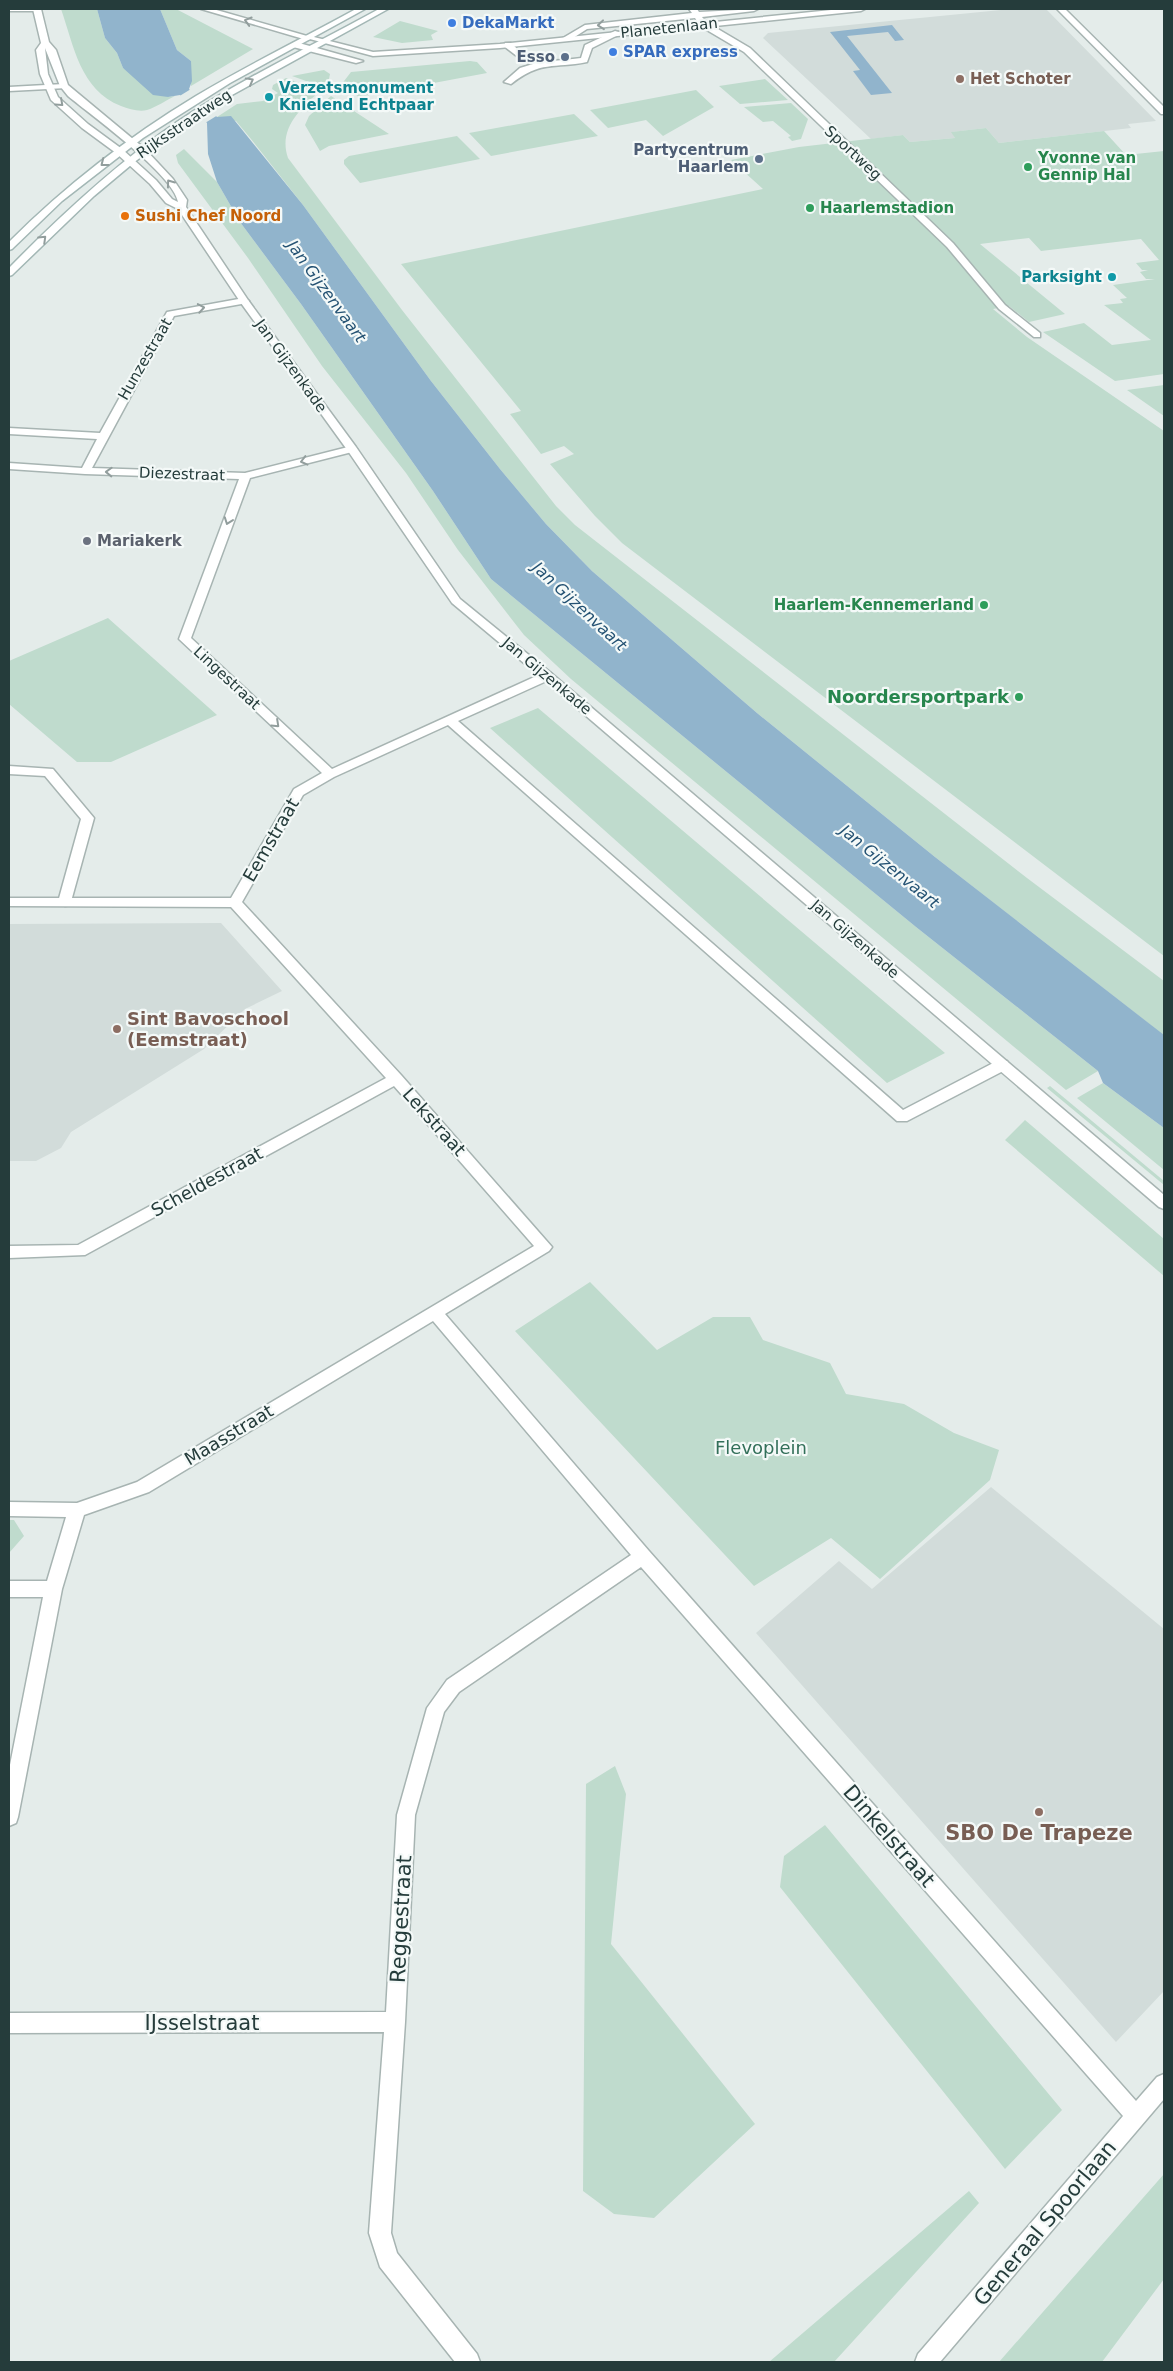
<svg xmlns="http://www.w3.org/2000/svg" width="1173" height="2371" font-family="'DejaVu Sans',sans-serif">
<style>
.built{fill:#d2dcda}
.green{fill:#bfdbcd}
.water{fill:#91b4cc}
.pier{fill:#e4ecea}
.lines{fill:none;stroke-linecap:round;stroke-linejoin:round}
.service-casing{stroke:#a7b4b2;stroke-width:3}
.minor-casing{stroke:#a7b4b2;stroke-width:3}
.tertiary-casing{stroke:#a7b4b2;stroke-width:3}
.secondary-casing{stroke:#a3b7b5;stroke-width:3}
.service{fill:#fff;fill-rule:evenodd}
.minor{fill:#fff;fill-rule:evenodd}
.tertiary{fill:#fff;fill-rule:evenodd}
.secondary{fill:#fff;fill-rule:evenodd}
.oneway{stroke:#929e9d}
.shop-dot{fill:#3f7fe0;stroke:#f4f9f8;stroke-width:2}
.service-dot{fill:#5c6f8a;stroke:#f4f9f8;stroke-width:2}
.education-dot{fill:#8d6e63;stroke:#f4f9f8;stroke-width:2}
.culture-dot{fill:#0f9aa8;stroke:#f4f9f8;stroke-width:2}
.leisure-dot{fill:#2e9e5b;stroke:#f4f9f8;stroke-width:2}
.food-dot{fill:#e8710a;stroke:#f4f9f8;stroke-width:2}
.worship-dot{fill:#6b7280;stroke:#f4f9f8;stroke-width:2}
.labels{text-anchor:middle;stroke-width:4.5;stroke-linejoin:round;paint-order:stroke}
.far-shop-label{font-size:15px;font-weight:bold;fill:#366cbe;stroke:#f4f9f8;text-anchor:start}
.far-street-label{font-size:15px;fill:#253c3b;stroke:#f4f9f8}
.far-service-label{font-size:15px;font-weight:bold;fill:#4e5e75;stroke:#f4f9f8;text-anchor:end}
.far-education-label{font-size:15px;font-weight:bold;fill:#785e54;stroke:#f4f9f8;text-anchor:start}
.far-culture-label{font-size:15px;font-weight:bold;fill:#0d838f;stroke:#f4f9f8;text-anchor:start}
.far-leisure-label{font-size:15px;font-weight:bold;fill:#27864d;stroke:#f4f9f8;text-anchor:start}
.far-food-label{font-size:15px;font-weight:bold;fill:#c56008;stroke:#f4f9f8;text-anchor:start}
.far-worship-label{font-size:15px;font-weight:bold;fill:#5b616d;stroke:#f4f9f8;text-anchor:start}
.far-water-label{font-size:16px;font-style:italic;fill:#245273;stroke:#f4f9f8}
.leisure-label{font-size:18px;font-weight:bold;fill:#27864d;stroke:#f4f9f8;text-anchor:end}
.street-label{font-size:18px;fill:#253c3b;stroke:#f4f9f8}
.education-label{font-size:18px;font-weight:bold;fill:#785e54;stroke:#f4f9f8;text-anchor:start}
.park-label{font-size:18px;fill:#326f59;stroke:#f4f9f8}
.near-education-label{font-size:21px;font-weight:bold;fill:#785e54;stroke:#f4f9f8}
.near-street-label{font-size:21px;fill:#253c3b;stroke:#f4f9f8}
</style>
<rect width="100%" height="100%" fill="#e4ecea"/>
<!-- built -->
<path class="built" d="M 1011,9 L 1046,9 L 1156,121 L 1128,124 L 1131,128 L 999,143 L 986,128 L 952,132 L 955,138 L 910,142 L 903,135 L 871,139 L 763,38 L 768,33 Z
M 221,923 L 282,991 L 245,1009 L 204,1049 L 71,1132 L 61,1148 L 36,1161 L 9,1161 L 9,924 Z
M 991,1487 L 1164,1629 L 1164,1991 L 1116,2042 L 756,1633 L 839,1561 L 872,1589 Z"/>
<!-- green -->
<path class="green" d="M 61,9 L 97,9 L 105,38 L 117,53 L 123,68 L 168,97 L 175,96 C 166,100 157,107 147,110 C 139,112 129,109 121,106 C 80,90 74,46 61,9 Z
M 160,9 L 176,9 L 253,49 L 191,86 L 191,61 L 177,50 Z
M 400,21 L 438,31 L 431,35 L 433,40 L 402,43 L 373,37 Z
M 470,61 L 477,62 L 487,73 L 359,97 L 341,85 L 351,72 Z
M 324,70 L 330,74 L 329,79 L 320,86 L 292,76 Z
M 286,78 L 320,91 C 300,109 278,129 288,158 L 402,310 L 556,506 L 575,525 L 1027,878 L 1164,981 L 1164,1081 L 1152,1026 L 935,857 L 757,713 L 592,571 L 546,524 L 500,469 L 431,381 L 303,205 L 251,139 L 236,121 L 217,117 L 237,104 L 263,101 L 278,93 L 272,89 L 273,85 Z
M 765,79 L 788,100 L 740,104 L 719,86 Z
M 696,90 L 714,107 L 663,136 L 646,120 L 608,128 L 590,110 Z
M 331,96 L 389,134 L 329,146 L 320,151 L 305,125 L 309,116 Z
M 791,103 L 808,119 L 801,139 L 792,141 L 788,137 L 791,136 L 773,121 L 763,122 L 744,107 Z
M 574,114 L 598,136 L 491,156 L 469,133 Z
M 986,128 L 999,143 L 1104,131 L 1126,155 L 1164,151 L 1164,374 L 1115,381 L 1043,332 L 1084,323 L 1112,345 L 1151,340 L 1104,305 L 1123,303 L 1120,299 L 1127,298 L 1113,285 L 1155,279 L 1146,279 L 1140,272 L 1148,270 L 1142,270 L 1136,263 L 1159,260 L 1141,239 L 1041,251 L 1029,238 L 980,244 L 1065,314 L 1029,322 L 1009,306 L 993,309 L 1027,337 L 1164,431 L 1164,956 L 622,543 L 595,516 L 550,464 L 574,454 L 564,446 L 541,454 L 510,414 L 521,411 L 401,264 L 763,189 L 731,160 L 799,147 L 903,135 L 910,142 L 955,138 L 951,132 Z
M 457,136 L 480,159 L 360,183 L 344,164 L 344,160 L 349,156 Z
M 184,149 L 217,182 L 240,222 L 301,304 L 433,491 L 491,579 L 916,927 L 1098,1071 L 1066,1090 L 571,679 L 524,635 L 458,550 L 406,473 L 322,366 L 248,258 L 178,163 L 176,155 Z
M 1164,385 L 1164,416 L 1127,390 Z
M 108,618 L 217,715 L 111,762 L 77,762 L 9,704 L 9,661 Z
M 538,708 L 945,1053 L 887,1083 L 490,728 Z
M 1103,1083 L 1164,1128 L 1164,1170 L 1077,1098 Z
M 1050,1086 L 1164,1181 L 1164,1185 L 1047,1088 Z
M 1025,1120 L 1164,1239 L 1164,1276 L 1005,1140 Z
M 590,1282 L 657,1350 L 713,1317 L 750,1317 L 763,1340 L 830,1363 L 846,1394 L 904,1404 L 954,1433 L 999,1450 L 990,1480 L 880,1579 L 831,1538 L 754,1586 L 515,1331 Z
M 9,1520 L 14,1520 L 24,1536 L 9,1553 Z
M 615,1766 L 626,1794 L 611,1944 L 755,2124 L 654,2218 L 614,2214 L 583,2191 L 586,1784 Z
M 825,1825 L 1062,2110 L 1005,2169 L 780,1887 L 784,1856 Z
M 1164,2174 L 1164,2279 L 1102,2362 L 999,2362 Z
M 969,2191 L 979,2203 L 834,2362 L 769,2362 Z"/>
<!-- water -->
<path class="water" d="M 97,9 L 160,9 L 177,50 L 191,61 L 192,81 L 189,89 L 217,117 L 231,116 L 303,205 L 431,381 L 500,469 L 546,524 L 592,571 L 757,713 L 935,857 L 1164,1035 L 1164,1128 L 1103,1083 L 1098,1071 L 916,927 L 491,579 L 433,491 L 301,304 L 240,222 L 217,182 L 208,154 L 207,123 L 180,95 L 168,97 L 153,95 L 123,68 L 117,53 L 105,38 Z
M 892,25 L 904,40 L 895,41 L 888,32 L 847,36 L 892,93 L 871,95 L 853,71 L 860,70 L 830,32 Z"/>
<!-- pier -->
<path class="pier" d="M 191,89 L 218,115 L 205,123 L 178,97 Z"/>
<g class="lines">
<defs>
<path id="service" d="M 1057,9 L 1065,9 L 1164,107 L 1164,114 L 1161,114 Z
M 615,31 L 622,33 L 592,48 L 587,62 C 553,69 541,60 511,84 L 504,82 L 520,68 L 533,64 L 522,60 L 505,47 L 505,43 L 511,43 C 533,66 552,61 581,58 L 585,45 Z
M 9,766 L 53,769 L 94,818 L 70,905 L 65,906 L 58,902 L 81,819 L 45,776 L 9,774 Z"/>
<path id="minor" d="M 9,9 L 42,9 L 38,11 L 9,11 Z
M 201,9 L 213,9 L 314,38 L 307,40 Z
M 689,9 L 697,9 L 699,12 L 758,9 L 754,11 L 702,17 L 706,22 L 750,48 L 953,243 L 1005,305 L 1040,333 L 1040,337 L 1034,337 L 999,309 L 947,247 L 744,52 L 700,26 L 695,18 L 587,29 L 570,40 L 563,38 L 585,25 L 692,13 Z
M 64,84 L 68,86 L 67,88 L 9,91 L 9,87 Z
M 244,298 L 249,301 L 247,303 L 174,316 L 92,468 L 245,473 L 352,446 L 357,449 L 356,451 L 250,478 L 191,638 L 332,769 L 543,673 L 551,673 L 553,676 L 551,679 L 458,721 L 903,1110 L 997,1061 L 1007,1061 L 1009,1065 L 1007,1069 L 907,1121 L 897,1121 L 448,725 L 334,777 L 303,795 L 242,902 L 401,1075 L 552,1247 L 549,1251 L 445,1314 L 649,1551 L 1136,2101 L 1157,2077 L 1164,2074 L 1164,2099 L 940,2362 L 915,2362 L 918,2354 L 1123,2116 L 641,1567 L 459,1692 L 444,1712 L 415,1815 L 405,2022 L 391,2233 L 397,2253 L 477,2354 L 480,2362 L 455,2362 L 380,2267 L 369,2233 L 384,2032 L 9,2033 L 9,2013 L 386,2012 L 397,1815 L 427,1708 L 447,1680 L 631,1555 L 433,1321 L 149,1492 L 84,1515 L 62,1589 L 18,1817 L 16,1823 L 9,1826 L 9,1770 L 43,1597 L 9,1597 L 9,1581 L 47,1581 L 66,1517 L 9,1516 L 9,1502 L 77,1503 L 137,1482 L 534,1246 L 394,1086 L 85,1255 L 9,1258 L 9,1246 L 78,1245 L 386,1078 L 231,907 L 9,906 L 9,898 L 231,898 L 294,789 L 322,773 L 179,639 L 239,479 L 85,474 L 9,469 L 9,463 L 82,468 L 97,439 L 9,434 L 9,428 L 100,433 L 167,312 Z"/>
<path id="tertiary" d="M 33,9 L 41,9 L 49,42 L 56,50 L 68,85 L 145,149 L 173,179 L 187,200 L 186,207 L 248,300 L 356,447 L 460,599 L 551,673 L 1164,1195 L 1164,1209 L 1159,1207 L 543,679 L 452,603 L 348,451 L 241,303 L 178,209 L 166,203 L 150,184 L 116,153 L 82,128 L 51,100 L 40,74 L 36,50 L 41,43 ZM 45,48 L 60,86 L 68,96 C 91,115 174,175 178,202 L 172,199 L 156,180 L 122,149 L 88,124 L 58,97 L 48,74 Z
M 841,9 L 865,9 L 861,11 L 500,48 L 373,56 L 306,38 L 310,36 L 373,52 L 500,44 Z
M 293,43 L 299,43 L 363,61 L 356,63 L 293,47 Z"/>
<path id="secondary" d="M 356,9 L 365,9 L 230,83 L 143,138 L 62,201 L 12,249 L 9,250 L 9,242 C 65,186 128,137 196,96 C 248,65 303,38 356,9 Z
M 379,9 L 388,9 L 232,95 L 183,126 L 137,160 L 94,196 L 12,275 L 9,276 L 9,268 C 61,215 116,164 177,122 C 241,79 312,46 379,9 Z"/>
</defs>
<!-- service casing -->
<use href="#service" class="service-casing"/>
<!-- minor casing -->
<use href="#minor" class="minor-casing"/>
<!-- tertiary casing -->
<use href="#tertiary" class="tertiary-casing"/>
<!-- secondary casing -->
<use href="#secondary" class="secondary-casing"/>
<!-- service -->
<use href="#service" class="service"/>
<!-- minor -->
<use href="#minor" class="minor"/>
<!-- tertiary -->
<use href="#tertiary" class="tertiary"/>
<!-- secondary -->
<use href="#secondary" class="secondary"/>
</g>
<!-- one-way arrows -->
<defs><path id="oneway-chevron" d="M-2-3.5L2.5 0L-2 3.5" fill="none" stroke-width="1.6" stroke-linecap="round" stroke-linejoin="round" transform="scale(1.25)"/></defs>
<g class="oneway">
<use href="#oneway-chevron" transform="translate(248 21) rotate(-164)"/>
<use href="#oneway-chevron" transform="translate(601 25) rotate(174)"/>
<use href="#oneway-chevron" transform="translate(250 81) rotate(-29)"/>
<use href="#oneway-chevron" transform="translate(60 103) rotate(42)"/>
<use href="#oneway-chevron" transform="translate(104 163) rotate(142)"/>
<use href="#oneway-chevron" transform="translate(170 183) rotate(-126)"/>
<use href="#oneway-chevron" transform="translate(43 239) rotate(-44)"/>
<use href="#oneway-chevron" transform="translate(201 308) rotate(-10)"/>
<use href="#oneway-chevron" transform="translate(304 461) rotate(166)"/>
<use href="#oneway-chevron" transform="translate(109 472) rotate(-178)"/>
<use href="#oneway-chevron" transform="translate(228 521) rotate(110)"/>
<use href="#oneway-chevron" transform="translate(276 724) rotate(43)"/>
</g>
<!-- markers -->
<g class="shop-dot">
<circle cx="452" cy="23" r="5"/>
<circle cx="613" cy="52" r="5"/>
</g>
<g class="service-dot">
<circle cx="565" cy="57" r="5"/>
<circle cx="759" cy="159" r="5"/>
</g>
<g class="education-dot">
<circle cx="960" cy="79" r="5"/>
<circle cx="117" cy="1029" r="5"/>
<circle cx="1039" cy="1812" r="5"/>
</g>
<g class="culture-dot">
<circle cx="269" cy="97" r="5"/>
<circle cx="1112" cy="277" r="5"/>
</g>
<g class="leisure-dot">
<circle cx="1028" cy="167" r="5"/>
<circle cx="810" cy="208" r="5"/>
<circle cx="984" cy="605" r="5"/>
<circle cx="1019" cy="697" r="5"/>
</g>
<circle class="food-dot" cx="125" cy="216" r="5"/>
<circle class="worship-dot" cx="87" cy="541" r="5"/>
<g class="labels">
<!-- far-shop labels -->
<g class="far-shop-label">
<text x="462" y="28">DekaMarkt</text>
<text x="623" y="57">SPAR express</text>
</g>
<!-- far-street labels -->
<g class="far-street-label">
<text transform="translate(669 28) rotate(-6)" y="5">Planetenlaan</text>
<text transform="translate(184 124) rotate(-34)" y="5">Rijksstraatweg</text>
<text transform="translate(853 153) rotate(43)" y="5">Sportweg</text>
<text transform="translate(145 359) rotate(-60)" y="5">Hunzestraat</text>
<text transform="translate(291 366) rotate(54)" y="5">Jan Gijzenkade</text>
<text transform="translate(182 474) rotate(2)" y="5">Diezestraat</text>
<text transform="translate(547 676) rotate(40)" y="5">Jan Gijzenkade</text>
<text transform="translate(227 678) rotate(43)" y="5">Lingestraat</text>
<text transform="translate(855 939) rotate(41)" y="5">Jan Gijzenkade</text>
</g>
<!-- far-service labels -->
<g class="far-service-label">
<text x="555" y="62">Esso</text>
<text x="749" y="155">Partycentrum<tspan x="749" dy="17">Haarlem</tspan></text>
</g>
<!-- far-education labels -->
<g class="far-education-label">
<text x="970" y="84">Het Schoter</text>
</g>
<!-- far-culture labels -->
<g class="far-culture-label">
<text x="279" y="93">Verzetsmonument<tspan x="279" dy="17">Knielend Echtpaar</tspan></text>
<text x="1102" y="282" text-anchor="end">Parksight</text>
</g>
<!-- far-leisure labels -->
<g class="far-leisure-label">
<text x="1038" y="163">Yvonne van<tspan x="1038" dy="17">Gennip Hal</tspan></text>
<text x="820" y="213">Haarlemstadion</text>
<text x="974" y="610" text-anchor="end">Haarlem-Kennemerland</text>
</g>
<!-- far-food labels -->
<g class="far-food-label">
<text x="135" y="221">Sushi Chef Noord</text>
</g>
<!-- far-worship labels -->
<g class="far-worship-label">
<text x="97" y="546">Mariakerk</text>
</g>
<!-- far-water labels -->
<g class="far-water-label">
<text transform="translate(327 291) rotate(54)" y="6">Jan Gijzenvaart</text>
<text transform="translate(580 606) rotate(43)" y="6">Jan Gijzenvaart</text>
<text transform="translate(890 866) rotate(39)" y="6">Jan Gijzenvaart</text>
</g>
<!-- leisure labels -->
<g class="leisure-label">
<text x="1009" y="703">Noordersportpark</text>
</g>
<!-- street labels -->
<g class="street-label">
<text transform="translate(271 840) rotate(-60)" y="6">Eemstraat</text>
<text transform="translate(434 1122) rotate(48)" y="6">Lekstraat</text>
<text transform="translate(207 1182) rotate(-29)" y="6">Scheldestraat</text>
<text transform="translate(229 1435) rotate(-31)" y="6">Maasstraat</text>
</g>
<!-- education labels -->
<g class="education-label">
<text x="127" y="1025">Sint Bavoschool<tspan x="127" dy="21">(Eemstraat)</tspan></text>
</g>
<!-- park labels -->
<g class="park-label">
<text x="761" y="1454">Flevoplein</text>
</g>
<!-- near-education labels -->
<g class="near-education-label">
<text x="1039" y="1840">SBO De Trapeze</text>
</g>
<!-- near-street labels -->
<g class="near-street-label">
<text transform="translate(889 1836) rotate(49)" y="7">Dinkelstraat</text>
<text transform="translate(401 1919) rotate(-87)" y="7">Reggestraat</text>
<text x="202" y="2030">IJsselstraat</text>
<text transform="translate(1045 2223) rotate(-50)" y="7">Generaal Spoorlaan</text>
</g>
</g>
<!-- border -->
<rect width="1173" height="2371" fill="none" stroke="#253c3b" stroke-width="20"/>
</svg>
